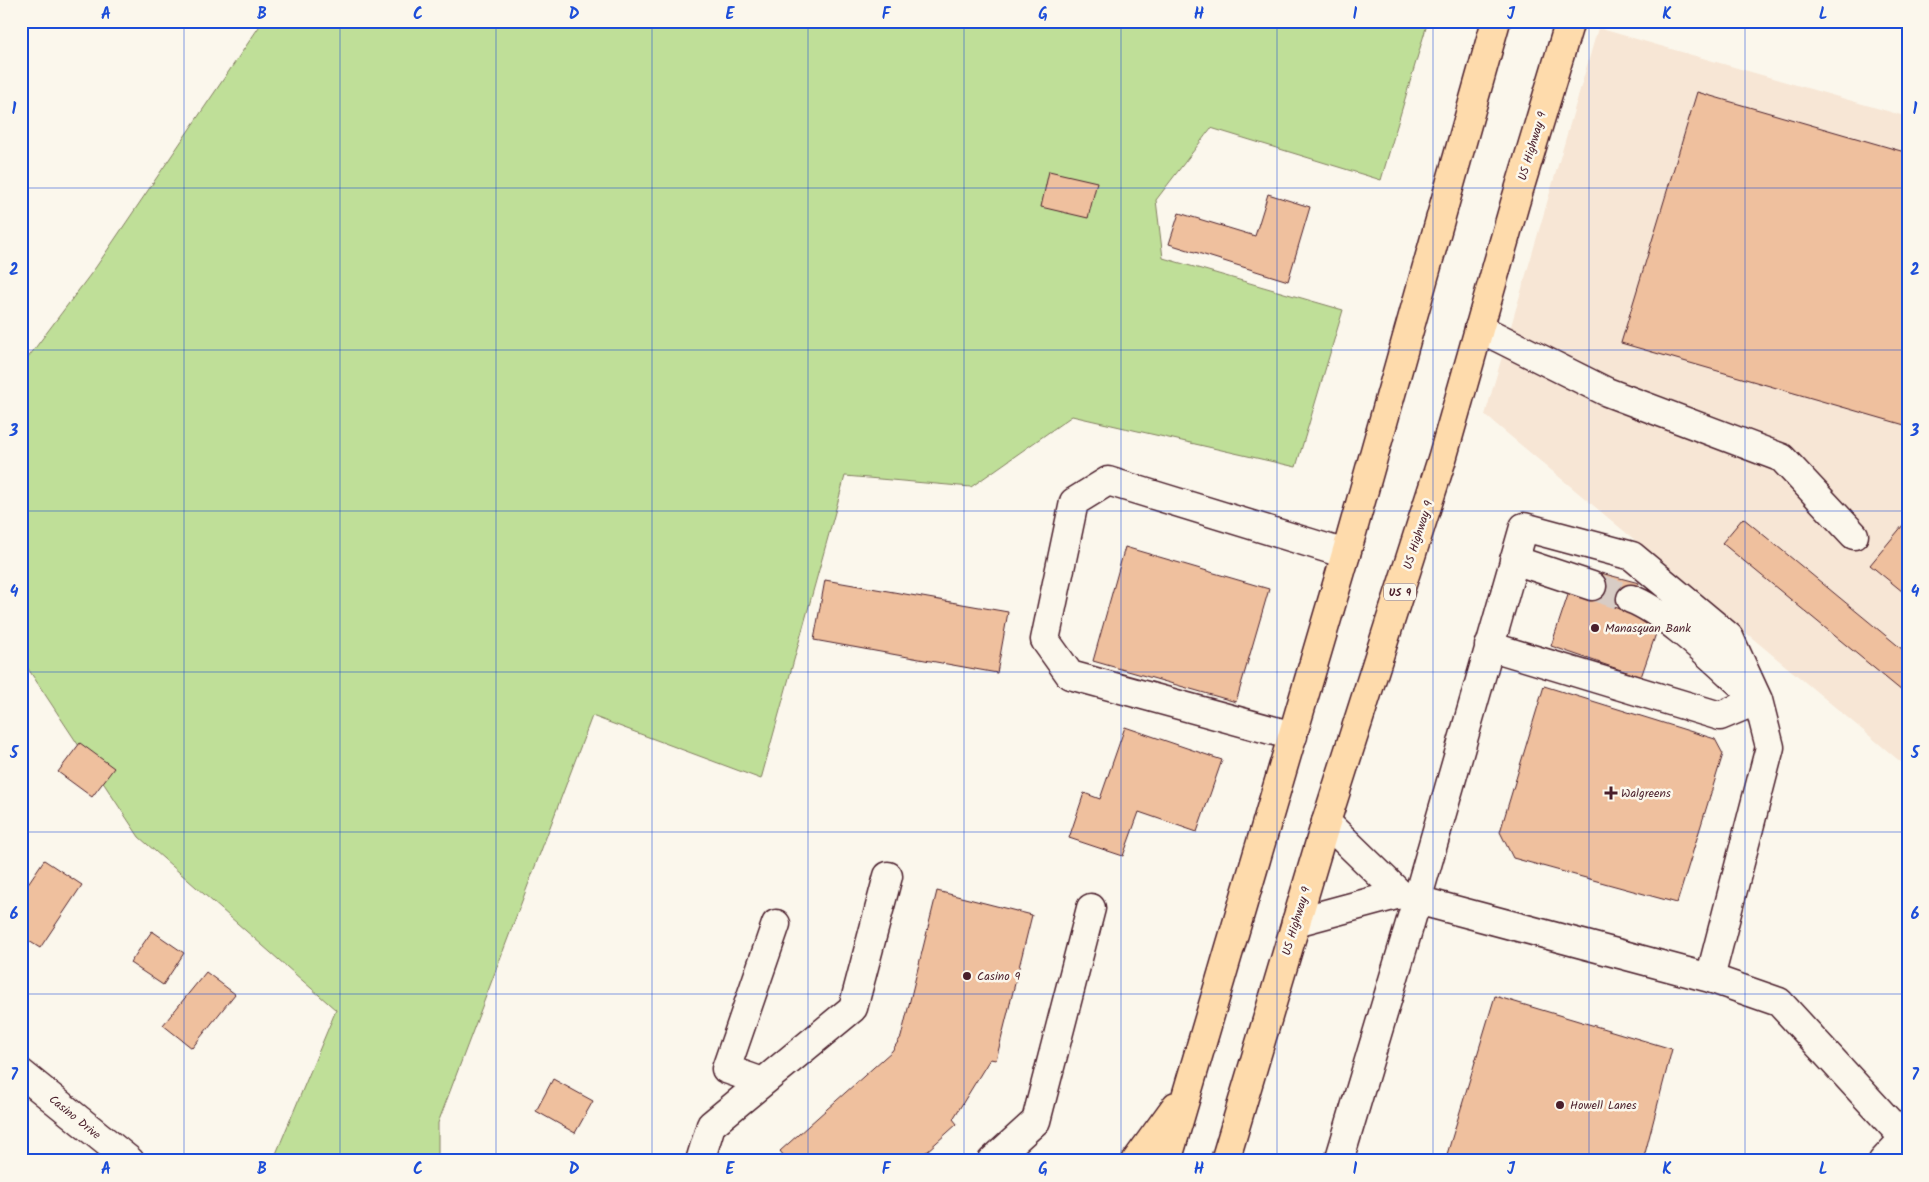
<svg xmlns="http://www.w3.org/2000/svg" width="1929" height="1182" font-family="Kalam,sans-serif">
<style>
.built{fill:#f7e6d5}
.green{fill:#bfdf98;stroke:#847f62}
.building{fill:#efc09e;stroke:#4a1f2b}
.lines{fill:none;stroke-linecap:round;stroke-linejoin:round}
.minor-tunnel{stroke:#d8ccc5;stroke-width:28;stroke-dasharray:28 14;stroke-linecap:butt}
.minor-casing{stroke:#4a1f2b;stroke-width:31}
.highway-casing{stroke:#4a1f2b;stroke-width:31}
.minor{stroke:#fbf7ec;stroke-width:28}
.highway{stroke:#fedbac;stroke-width:28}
.grid{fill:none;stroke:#1d4ed8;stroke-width:1;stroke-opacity:0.55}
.poi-dot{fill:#4a1f2b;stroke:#fbf7ec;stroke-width:2}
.labels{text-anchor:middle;stroke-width:5;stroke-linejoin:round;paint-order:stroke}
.shield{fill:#fbf7ec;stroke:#7f6065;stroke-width:1}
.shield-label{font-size:11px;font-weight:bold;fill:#4a1f2b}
.street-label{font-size:12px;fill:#4a1f2b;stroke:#fbf7ec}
.poi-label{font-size:12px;fill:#4a1f2b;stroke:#fbf7ec;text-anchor:start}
.neatline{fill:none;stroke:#1d4ed8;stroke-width:2}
.grid-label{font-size:16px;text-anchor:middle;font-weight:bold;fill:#1d4ed8}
</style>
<rect width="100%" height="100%" fill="#fbf7ec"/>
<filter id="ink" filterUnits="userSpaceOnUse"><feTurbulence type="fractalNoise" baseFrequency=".02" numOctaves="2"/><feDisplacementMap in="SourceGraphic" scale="10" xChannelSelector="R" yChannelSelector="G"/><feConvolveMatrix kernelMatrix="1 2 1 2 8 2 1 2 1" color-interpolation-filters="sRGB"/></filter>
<g filter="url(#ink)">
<!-- built -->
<path class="built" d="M 1598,28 L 1908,117 L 1908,768 L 1485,415 Z"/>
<!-- green -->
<path class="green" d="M 263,21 L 1428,21 L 1381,180 L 1211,128 L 1156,200 L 1163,258 L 1343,310 L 1296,467 L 1072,416 L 971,487 L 845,476 L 761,779 L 592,716 L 438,1123 L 438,1161 L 273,1161 L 336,1010 L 139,837 L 21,658 L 21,367 L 96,267 Z"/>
<!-- building -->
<path class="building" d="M 1697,92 L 1908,153 L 1908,426 L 1621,343 Z
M 1049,171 L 1097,182 L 1088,218 L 1041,207 Z
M 1268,194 L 1310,207 L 1288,281 L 1169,244 L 1179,213 L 1255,236 Z
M 1743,518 L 1908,654 L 1908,696 L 1722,543 Z
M 1908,519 L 1908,596 L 1870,565 Z
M 1125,547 L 1269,589 L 1236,702 L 1093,661 Z
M 1601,573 L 1639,583 L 1631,609 L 1593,598 Z
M 825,580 L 1008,612 L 997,673 L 814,640 Z
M 1569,592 L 1660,622 L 1641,677 L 1551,646 Z
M 1544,686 L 1715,739 L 1723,754 L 1677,903 L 1513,858 L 1500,832 Z
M 1125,727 L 1222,760 L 1197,832 L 1139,812 L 1123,856 L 1069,838 L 1084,793 L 1100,799 Z
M 80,743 L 114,768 L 92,797 L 58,772 Z
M 44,860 L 82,885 L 40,948 L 21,936 L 21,894 Z
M 937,891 L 1032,915 L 996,1060 L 990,1059 L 953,1119 L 957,1124 L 916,1161 L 788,1161 L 780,1151 L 892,1051 L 901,1037 Z
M 152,931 L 184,953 L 163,985 L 130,963 Z
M 206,972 L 235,994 L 192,1048 L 163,1025 Z
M 1495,996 L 1672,1049 L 1643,1161 L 1445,1161 Z
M 553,1079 L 593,1101 L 575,1133 L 536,1111 Z"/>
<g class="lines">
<!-- minor-tunnel -->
<path class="minor-tunnel" d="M 1592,586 L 1631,599"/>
<defs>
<path id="minor" d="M 1479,328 L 1607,392 L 1782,458 L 1854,535
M 1514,560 L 1592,586
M 1631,599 C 1668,613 1719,665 1750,692
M 1489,646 L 1720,716 L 1758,700
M 1293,736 L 1070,675 L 1045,640 L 1074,502 L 1108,481 L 1346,554
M 1326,822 L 1400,894 L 1417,900 L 1524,527 L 1632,556 L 1729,637 L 1758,700 L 1770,747 L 1710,978 L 1417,900 L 1339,1161
M 1296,922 L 1400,894
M 1710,978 L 1779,1002 L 1904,1138
M 21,1073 L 130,1161
M 763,1082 L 726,1069 L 776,924
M 700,1161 L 711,1125 L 853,1008 L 888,876
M 992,1161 L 1036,1121 L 1091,908
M 1883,1161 L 1908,1134"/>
<path id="highway" d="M 1136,1161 L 1176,1106
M 1167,1161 L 1346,554 L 1496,21
M 1225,1161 L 1326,822 L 1442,459 L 1515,203 L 1570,21"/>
</defs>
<!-- minor casing -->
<use href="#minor" class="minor-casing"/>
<!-- highway casing -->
<use href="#highway" class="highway-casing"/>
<!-- minor -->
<use href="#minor" class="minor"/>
<!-- highway -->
<use href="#highway" class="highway"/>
</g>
</g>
<!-- grid -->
<path class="grid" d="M 184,21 L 184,1161M 340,21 L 340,1161M 496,21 L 496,1161M 652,21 L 652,1161M 808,21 L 808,1161M 964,21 L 964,1161M 1121,21 L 1121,1161M 1277,21 L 1277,1161M 1433,21 L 1433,1161M 1589,21 L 1589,1161M 1745,21 L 1745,1161M 21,188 L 1908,188M 21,350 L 1908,350M 21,511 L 1908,511M 21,672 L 1908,672M 21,832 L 1908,832M 21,994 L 1908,994"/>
<!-- markers -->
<g class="poi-dot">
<circle cx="1595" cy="628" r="5"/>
<path d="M1608.5 785.5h5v5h5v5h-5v5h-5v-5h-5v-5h5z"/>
<circle cx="967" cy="976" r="5"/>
<circle cx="1560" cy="1105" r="5"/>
</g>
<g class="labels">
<!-- shield labels -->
<rect class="shield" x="1384" y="583.5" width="32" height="17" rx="4"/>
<g class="shield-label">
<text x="1400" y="596">US 9</text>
</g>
<!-- street labels -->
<g class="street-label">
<text transform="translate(1532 146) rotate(-73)" y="4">US Highway 9</text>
<text transform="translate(1418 535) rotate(-72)" y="4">US Highway 9</text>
<text transform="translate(1296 921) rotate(-73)" y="4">US Highway 9</text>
<text transform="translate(75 1117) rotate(39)" y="4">Casino Drive</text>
</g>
<!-- poi labels -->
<g class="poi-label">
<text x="1605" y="632">Manasquan Bank</text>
<text x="1621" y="797">Walgreens</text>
<text x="977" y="980">Casino 9</text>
<text x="1570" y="1109">Howell Lanes</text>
</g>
</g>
<!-- margin -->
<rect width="1929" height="1182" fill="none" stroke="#fbf7ec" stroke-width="55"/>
<rect x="28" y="28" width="1874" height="1126" class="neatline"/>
<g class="grid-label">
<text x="106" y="19">A</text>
<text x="262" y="19">B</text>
<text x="418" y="19">C</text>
<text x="574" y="19">D</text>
<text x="730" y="19">E</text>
<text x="886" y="19">F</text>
<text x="1043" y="19">G</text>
<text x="1199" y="19">H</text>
<text x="1355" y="19">I</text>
<text x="1511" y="19">J</text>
<text x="1667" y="19">K</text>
<text x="1823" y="19">L</text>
<text x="14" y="114">1</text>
<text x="1915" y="114">1</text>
<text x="14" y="275">2</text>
<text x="1915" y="275">2</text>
<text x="14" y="436">3</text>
<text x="1915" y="436">3</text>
<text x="14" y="597">4</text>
<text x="1915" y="597">4</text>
<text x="14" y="758">5</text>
<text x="1915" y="758">5</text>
<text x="14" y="919">6</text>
<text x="1915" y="919">6</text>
<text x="14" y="1080">7</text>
<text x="1915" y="1080">7</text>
<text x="106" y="1174">A</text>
<text x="262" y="1174">B</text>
<text x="418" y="1174">C</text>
<text x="574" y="1174">D</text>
<text x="730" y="1174">E</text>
<text x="886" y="1174">F</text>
<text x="1043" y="1174">G</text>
<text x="1199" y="1174">H</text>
<text x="1355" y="1174">I</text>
<text x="1511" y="1174">J</text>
<text x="1667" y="1174">K</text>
<text x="1823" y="1174">L</text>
</g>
</svg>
